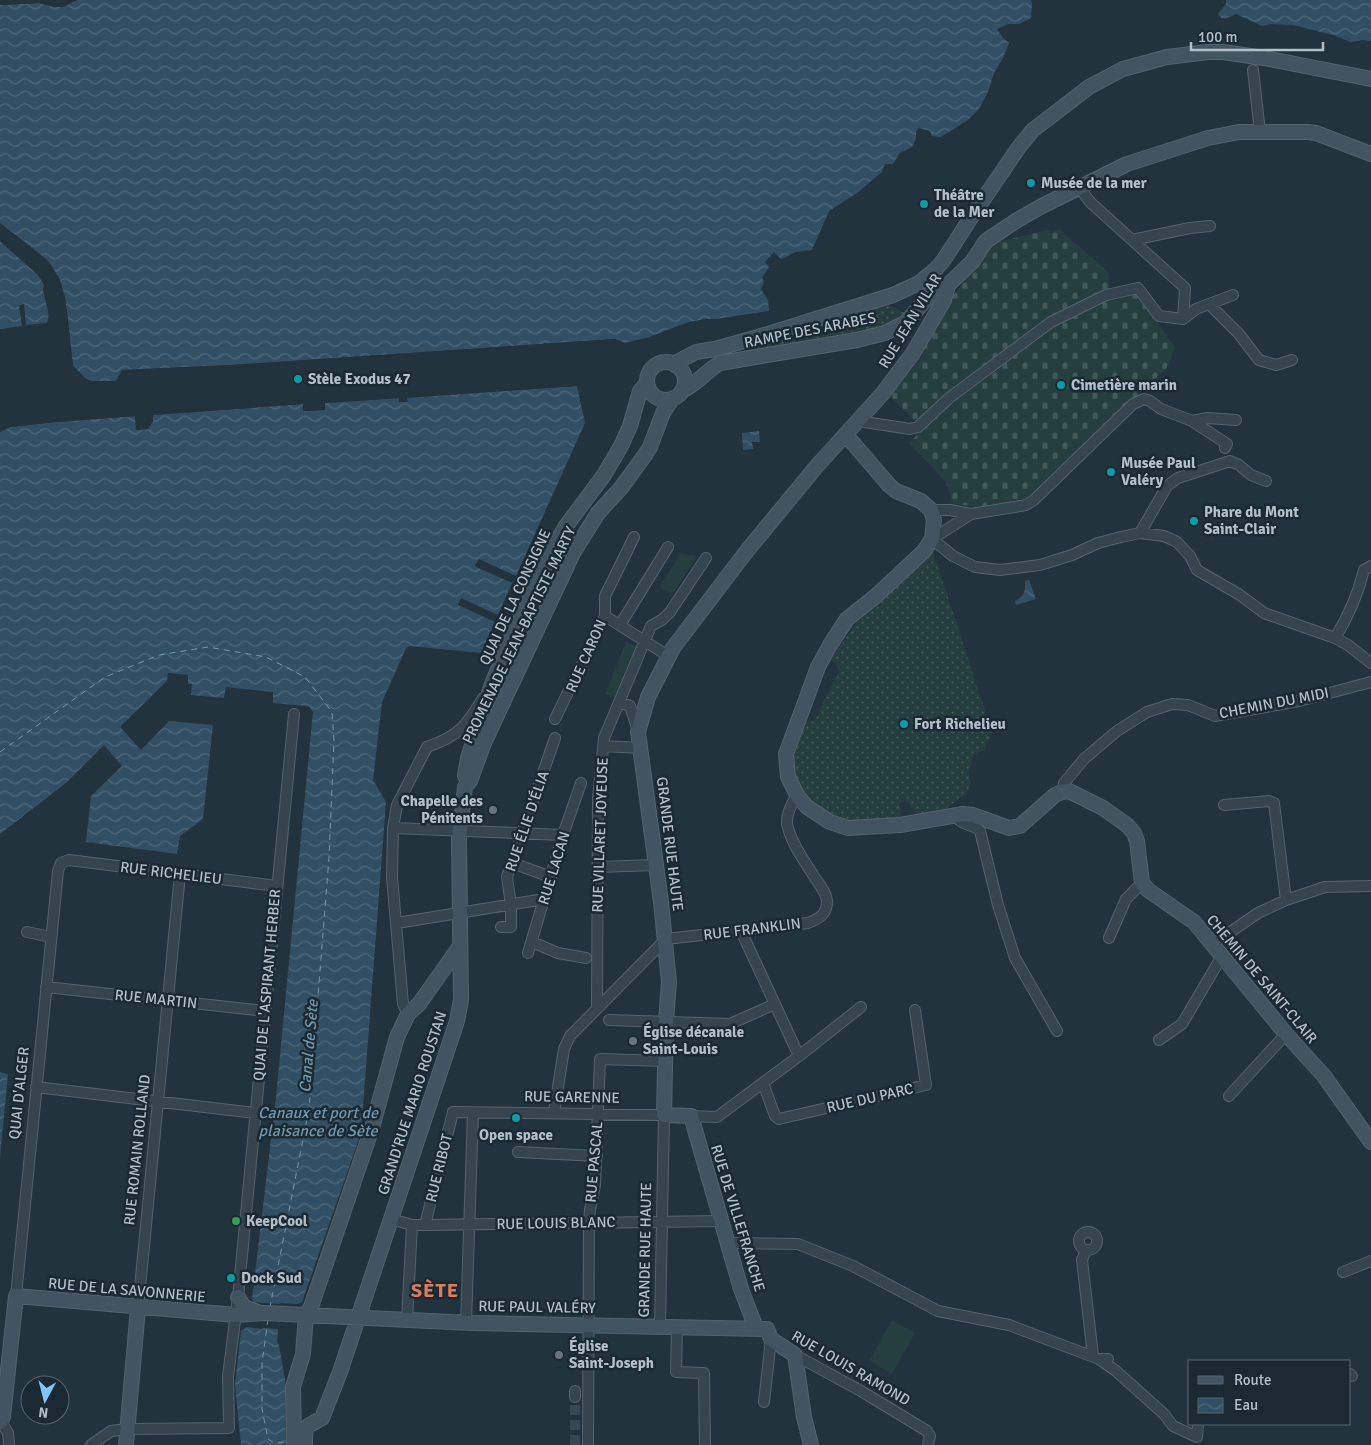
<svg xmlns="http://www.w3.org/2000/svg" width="1371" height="1445" font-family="Signika,sans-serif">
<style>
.grass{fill:url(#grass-dots)}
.cemetery{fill:url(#cemetery-stones)}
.pitch{fill:#243f3e}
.water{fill:url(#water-waves)}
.pier{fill:#22333e}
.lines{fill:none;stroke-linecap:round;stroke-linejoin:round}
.ferry{stroke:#7096af;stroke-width:1;stroke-dasharray:6 5;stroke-linecap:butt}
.street-tunnel{stroke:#374853;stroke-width:10;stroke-dasharray:10 5;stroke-linecap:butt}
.street-casing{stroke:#54626c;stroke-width:12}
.secondary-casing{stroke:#54626c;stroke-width:16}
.street{stroke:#36444e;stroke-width:10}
.secondary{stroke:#435461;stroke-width:14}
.culture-dot{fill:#0f9aa8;stroke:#1b2933;stroke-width:2}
.worship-dot{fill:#6b7280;stroke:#1b2933;stroke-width:2}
.leisure-dot{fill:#2e9e5b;stroke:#1b2933;stroke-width:2}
.labels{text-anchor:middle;stroke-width:5;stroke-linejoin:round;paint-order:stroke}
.poi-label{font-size:15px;font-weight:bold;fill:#b1bfc9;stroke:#1b2933;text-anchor:start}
.street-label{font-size:15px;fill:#b1bfc9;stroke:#1b2933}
.water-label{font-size:16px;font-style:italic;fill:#7096af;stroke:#1b2933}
.district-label{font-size:20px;font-weight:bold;letter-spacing:1px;fill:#dc7c5a;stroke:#1b2933}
</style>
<defs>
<pattern id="grass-dots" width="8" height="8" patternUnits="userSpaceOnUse" patternTransform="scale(1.25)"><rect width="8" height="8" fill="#243f3e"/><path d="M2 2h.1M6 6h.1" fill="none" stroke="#415959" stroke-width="1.8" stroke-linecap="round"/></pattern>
<pattern id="cemetery-stones" width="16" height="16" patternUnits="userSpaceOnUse" patternTransform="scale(1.25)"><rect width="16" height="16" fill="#243f3e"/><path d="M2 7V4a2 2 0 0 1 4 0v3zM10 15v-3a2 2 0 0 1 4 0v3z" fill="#415959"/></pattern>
<pattern id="water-waves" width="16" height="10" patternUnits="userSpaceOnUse" patternTransform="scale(1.25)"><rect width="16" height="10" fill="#325065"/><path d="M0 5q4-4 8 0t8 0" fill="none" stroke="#4d677a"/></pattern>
</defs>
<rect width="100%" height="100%" fill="#22333e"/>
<!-- grass -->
<path class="grass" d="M 880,306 L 892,306 L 904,313 L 880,328 L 769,347 L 744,354 L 745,347 Z
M 933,552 L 992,732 L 984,750 L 974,755 L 968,773 L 971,783 L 966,794 L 940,813 L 919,817 L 905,799 L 900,803 L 901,818 L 850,822 L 827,811 L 805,796 L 794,783 L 792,764 L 803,722 L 815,720 L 826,696 L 840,670 L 831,659 L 856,623 Z"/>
<!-- cemetery -->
<path class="cemetery" d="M 1059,229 L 1108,272 L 1110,289 L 1100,293 L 917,423 L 888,394 L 920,356 L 953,296 L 990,244 L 1048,230 L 1051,233 Z
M 1137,291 L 1175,348 L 1166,369 L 1027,498 L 978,507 L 953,504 L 946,482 L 909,443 L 951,401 L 1052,327 L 1109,298 Z"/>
<!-- pitch -->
<path class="pitch" d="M 681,553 L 697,556 L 673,594 L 659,587 Z
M 626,642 L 636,646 L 614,698 L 605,694 Z
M 892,1320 L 915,1333 L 892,1374 L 869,1361 Z"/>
<!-- water -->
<path class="water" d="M 77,0 L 1031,0 L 1032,4 L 1031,18 L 1019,24 L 1008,24 L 997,29 L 1003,38 L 1009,43 L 1003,58 L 994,73 L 988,92 L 979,109 L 968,120 L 941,137 L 932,136 L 930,131 L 918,128 L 916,132 L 916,139 L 912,147 L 900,153 L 893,164 L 885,164 L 882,172 L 857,193 L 829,211 L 812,250 L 796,252 L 781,259 L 774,252 L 765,262 L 769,267 L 762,278 L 764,282 L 761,289 L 768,300 L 769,311 L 718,319 L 707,319 L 689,322 L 647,338 L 625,343 L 615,339 L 232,365 L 123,370 L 116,381 L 91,381 L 85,378 L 73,366 L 67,311 L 60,280 L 47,260 L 0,223 L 0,5 L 39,3 L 54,7 L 63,7 Z
M 1226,0 L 1371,0 L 1371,41 L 1363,40 L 1351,42 L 1333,35 L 1293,25 L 1271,24 L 1262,26 L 1236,14 L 1225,19 L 1221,18 L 1218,14 L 1226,4 Z
M 0,241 L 38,275 L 45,285 C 41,297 52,310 47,323 L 26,325 L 24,304 L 19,305 L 22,326 L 0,329 Z
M 577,386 L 585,423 L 516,576 L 479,559 L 475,565 L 476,567 L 512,583 L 498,615 L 461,598 L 458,605 L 495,622 L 481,653 L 410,646 L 406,648 L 382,702 L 373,780 L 386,802 L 361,1133 L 302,1302 L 297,1304 L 281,1303 L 280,1304 L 277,1342 L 279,1345 L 288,1397 L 285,1399 L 286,1445 L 241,1445 L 235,1385 L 241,1331 L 247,1327 L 263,1329 L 264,1303 L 254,1302 L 252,1299 L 276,1097 L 313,712 L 309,707 L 306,706 L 273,703 L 273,692 L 226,687 L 224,698 L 191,695 L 192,684 L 188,684 L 188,675 L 168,673 L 167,681 L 120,727 L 141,750 L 169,721 L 213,725 L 203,819 L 180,836 L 177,854 L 86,842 L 91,796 L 122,766 L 104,745 L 66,783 L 0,834 L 0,432 L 10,427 L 57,422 L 135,416 L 137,430 L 147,429 L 153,421 L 152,415 L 303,404 L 303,411 L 325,410 L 324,403 L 399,398 L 399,402 L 408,402 L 407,397 Z
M 759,431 L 760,442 L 752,442 L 753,449 L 743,450 L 742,433 Z
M 1029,580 L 1036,599 L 1016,605 L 1015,601 C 1024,596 1026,591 1025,581 Z
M 0,1072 L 8,1074 L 0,1157 Z"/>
<!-- pier -->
<path class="pier" d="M 39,0 L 55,5 L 77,0 L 63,7 L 54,7 L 39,3 L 0,5 L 0,2 Z
M 0,223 L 47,260 L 51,265 L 60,280 L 65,297 L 73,366 L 85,378 L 91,381 L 101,382 L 116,381 L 122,370 L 232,365 L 615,339 L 625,343 L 647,338 L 689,322 L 707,319 L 718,319 L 769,311 L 769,313 L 719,322 L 707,322 L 690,324 L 648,340 L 625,346 L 615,342 L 232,367 L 124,372 L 117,384 L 101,385 L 90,383 L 84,380 L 71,367 L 62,298 L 58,281 L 49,266 L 0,226 Z
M 0,238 L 15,249 L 40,273 L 47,284 L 46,290 L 52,317 L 51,321 L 43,290 L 44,285 L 38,275 L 0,241 Z
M 577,383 L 577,386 L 405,398 L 407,395 Z
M 399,396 L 401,398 L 325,403 L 325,410 L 322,410 L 303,411 L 303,404 L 153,415 L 153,421 L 148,429 L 136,430 L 135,416 L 57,422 L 10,427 L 0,432 L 0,429 L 10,425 L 57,419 L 135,414 L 138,415 L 139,427 L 145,427 L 150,421 L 150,415 L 152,413 L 303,402 L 306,403 L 306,408 L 321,408 L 322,402 L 324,401 Z
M 264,1303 L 280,1304 L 278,1329 L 263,1328 Z"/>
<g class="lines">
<!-- ferry -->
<path class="ferry" d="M 0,752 L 105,677 L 159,655 L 208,647 L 266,657 L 305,677 L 332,712 L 334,740 L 329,858 L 309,1109 L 270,1307
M 268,1319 L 262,1363 L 262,1409 L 268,1439 L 274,1443 L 286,1442"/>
<!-- street-tunnel -->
<path class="street-tunnel" d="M 575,1445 L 575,1397"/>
<defs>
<path id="street" d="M 1253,70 L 1260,132
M 1132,240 L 1190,228 L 1210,226
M 1209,304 L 1239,334 L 1259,360 L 1276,365 L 1292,360
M 1183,319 L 1196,309 L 1233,295
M 858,421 L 910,429 L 918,427 L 949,398 L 1051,322 L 1106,295 L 1138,288 L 1159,316 L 1183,319 L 1185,288 L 1090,202 L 1079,187
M 1192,421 L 1208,418 L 1236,420
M 931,510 L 950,510 L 971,514 L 1026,505 L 1034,500 L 1133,404 L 1144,399 L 1150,401 L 1161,409 L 1192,421 L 1227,444 L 1225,448
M 971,514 L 932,539 L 953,556 L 975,567 L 1000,570 L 1040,565 L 1072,555 L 1098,543 L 1121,537 L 1140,533 L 1164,536 L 1177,542 L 1190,556 L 1197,570 L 1240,595 L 1264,613 L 1335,638 L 1348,645 L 1371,663
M 1140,533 L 1167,486 L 1178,478 L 1230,461 L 1239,465 L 1251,475 L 1266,481
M 605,616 L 662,652
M 620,625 L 668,547
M 1335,638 C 1348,617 1358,594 1364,570 L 1371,566
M 619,702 L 630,706 L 638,731
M 555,719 L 605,616 L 605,596 L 634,537
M 603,746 L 640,748
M 1062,792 L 1064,783 L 1084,759 L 1117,731 L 1147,712 L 1172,704 L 1188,705 L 1215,716 L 1299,701 L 1371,682
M 1224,805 L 1269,801 L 1274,803 L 1286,900
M 956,816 C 960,825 973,824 980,831 L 998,905 L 1015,958 L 1057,1031
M 393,828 L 563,835
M 512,863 L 551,877
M 597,867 L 656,865
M 397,923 L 544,899
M 501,927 L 511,927 L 511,905 L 507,877 L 555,738
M 741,931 L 799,1056
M 27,932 L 51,937
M 1109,938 L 1126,899 L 1142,883
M 532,942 L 558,953 L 586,958
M 1213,944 L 1258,913 L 1286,900 L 1325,887 L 1371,886
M 528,953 L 563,835 L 581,783
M 46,987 L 265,1011
M 597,1008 L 598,798 L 604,738 L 651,626 L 663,619 L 670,612 L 706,558
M 408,1014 L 403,1004 L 392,877 L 393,828 L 397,805 L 427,747 C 459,736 466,726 483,698
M 609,1020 L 730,1024 L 775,1004
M 1159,1040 L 1182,1024 L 1222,956
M 763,1083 L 775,1116 L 779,1119 L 926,1085 L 915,1010
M 36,1087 L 255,1113
M 1229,1096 L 1286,1034
M 554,1112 L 564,1049 L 570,1036 L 666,939 L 808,923 C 818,919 827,915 827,902 C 827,894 820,885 815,878 C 805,862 791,843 787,824 C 786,815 792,803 797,795
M 691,1116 L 717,1117 L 799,1056 L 861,1007
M 518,1152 L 597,1156
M 391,1219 L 412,1225 L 425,1225 L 722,1221
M 425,1225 L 453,1112 L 664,1115 L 660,1326
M1079 1241a9 9 0 1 1 18 0a9 9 0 1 1-18 0Z
M 729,1243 L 798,1244 L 853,1266 L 938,1311 L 1009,1325 L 1099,1359 L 1108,1359
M 1086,1250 L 1082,1260 L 1093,1356
M 1343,1272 L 1371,1261
M 16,1296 L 58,871 L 61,863 L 69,860 L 277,886
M 138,1308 L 180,874
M 407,1320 L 412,1225
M 466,1323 L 473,1113
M 677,1327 L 676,1372 L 704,1373 L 705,1445
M 795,1355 L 861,1391 L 927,1431 L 930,1436 L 928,1445
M 1099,1359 L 1116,1371 L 1164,1414 L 1173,1426 L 1197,1437 L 1198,1424
M 1350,1374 L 1352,1376
M 575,1397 L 575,1391
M 764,1402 L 771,1339
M 1,1421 L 8,1433 L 9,1445
M 91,1445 L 111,1431 L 127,1429 L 229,1428 L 228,1376 L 238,1297 L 294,714
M 588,1445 L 589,1222 L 590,1210 L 595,1185 L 600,1059 L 665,1061"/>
<path id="secondary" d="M647 381a19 19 0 1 1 38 0a19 19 0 1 1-38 0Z
M 675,365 L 679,361 L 696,352 L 715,349 L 758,337 L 893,295 L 919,283 L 935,270 L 943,261 L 976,210 L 1019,147 L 1033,130 L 1089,87 L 1123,69 L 1167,57 L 1208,52 L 1223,52 L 1264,58 L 1371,79
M 682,391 C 698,383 705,372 720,363 L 857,340 L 885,333 L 905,323 L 937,287 L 946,287
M 846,435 L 889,485 L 896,491 L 921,501 L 931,510 L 934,520 L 932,539 L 924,551 L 877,595 L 847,619 L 830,645 L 818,667 L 786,754 L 788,777 L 797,795 L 807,807 L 830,822 L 848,828 L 900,825 L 963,814 L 973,815 L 1009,828 L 1020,826 L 1055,795 L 1062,792 L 1069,791 L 1103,808 L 1127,825 L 1134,833 L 1137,841 L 1142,883 L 1148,890 L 1194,922 L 1286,1034 L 1324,1076 L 1371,1142
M 465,776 L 468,758 L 492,684 L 512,636 L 555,544 L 566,526 L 604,475 L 621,446 L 630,426 L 640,391 L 647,383
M 238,1297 L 244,1307 L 258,1312
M 756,1328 L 741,1289 L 691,1116 L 664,1115 L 666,1021 L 669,982 L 661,902 L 638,732 L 648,697 L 673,648 L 746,552 L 816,467 L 883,393 L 913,353 L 944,300 L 947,290 L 946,287 L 972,262 L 986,241 L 1019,219 L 1042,206 L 1127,164 L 1208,138 L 1239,132 L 1308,132 L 1316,133 L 1371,154
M 0,1422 L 3,1417 L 4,1407 L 16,1296 L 236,1315 L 264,1313 L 472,1323 L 767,1329 L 771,1339 L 795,1355 L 804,1417 L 811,1445
M 126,1445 L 138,1308
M 294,1445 L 293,1387 L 303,1354 L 306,1315 L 311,1307 L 372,1128 L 397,1037 L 408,1014 L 419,1004 L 460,946
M 305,1445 C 305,1422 306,1428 322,1418 L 340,1372 L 457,1021 L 461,1000 L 459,839 L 465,787 L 470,781 L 484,743 L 573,553 L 598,513 L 621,488 L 645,455 L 650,447 L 663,413 L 672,399"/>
</defs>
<!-- street casing -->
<use href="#street" class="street-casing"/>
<!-- secondary casing -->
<use href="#secondary" class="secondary-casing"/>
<!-- street -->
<use href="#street" class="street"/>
<!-- secondary -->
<use href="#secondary" class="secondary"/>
</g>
<!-- markers -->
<g class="culture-dot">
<circle cx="1031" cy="183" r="5"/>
<circle cx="924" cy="204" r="5"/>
<circle cx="298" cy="379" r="5"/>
<circle cx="1061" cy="385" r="5"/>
<circle cx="1111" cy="472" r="5"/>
<circle cx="1194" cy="521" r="5"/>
<circle cx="904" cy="724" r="5"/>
<circle cx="516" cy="1118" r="5"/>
<circle cx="231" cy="1278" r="5"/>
</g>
<g class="worship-dot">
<circle cx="493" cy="810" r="5"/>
<circle cx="633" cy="1041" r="5"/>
<circle cx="559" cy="1355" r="5"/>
</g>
<circle class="leisure-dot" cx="236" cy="1221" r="5"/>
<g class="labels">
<!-- poi labels -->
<g class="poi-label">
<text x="1041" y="188">Musée de la mer</text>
<text x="934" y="200">Théâtre<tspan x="934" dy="17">de la Mer</tspan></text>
<text x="308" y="384">Stèle Exodus 47</text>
<text x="1071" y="390">Cimetière marin</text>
<text x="1121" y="468">Musée Paul<tspan x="1121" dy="17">Valéry</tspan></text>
<text x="1204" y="517">Phare du Mont<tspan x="1204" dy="17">Saint-Clair</tspan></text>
<text x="914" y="729">Fort Richelieu</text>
<text x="483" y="806" text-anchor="end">Chapelle des<tspan x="483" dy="17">Pénitents</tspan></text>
<text x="643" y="1037">Église décanale<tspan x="643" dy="17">Saint-Louis</tspan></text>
<text x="516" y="1140" text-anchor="middle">Open space</text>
<text x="246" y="1226">KeepCool</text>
<text x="241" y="1283">Dock Sud</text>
<text x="569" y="1351">Église<tspan x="569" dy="17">Saint-Joseph</tspan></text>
</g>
<!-- street labels -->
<g class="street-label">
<text transform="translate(910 321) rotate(-59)" y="5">RUE JEAN VILAR</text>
<text transform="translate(810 330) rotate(-11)" y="5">RAMPE DES ARABES</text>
<text transform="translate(515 597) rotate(-65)" y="5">QUAI DE LA CONSIGNE</text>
<text transform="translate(519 635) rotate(-64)" y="5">PROMENADE JEAN-BAPTISTE MARTY</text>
<text transform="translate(586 656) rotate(-66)" y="5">RUE CARON</text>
<text transform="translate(1274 703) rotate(-11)" y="5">CHEMIN DU MIDI</text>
<text transform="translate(527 821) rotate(-71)" y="5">RUE ÉLIE D'ÉLIA</text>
<text transform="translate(600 835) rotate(-88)" y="5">RUE VILLARET JOYEUSE</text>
<text transform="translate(670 844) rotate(83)" y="5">GRANDE RUE HAUTE</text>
<text transform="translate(554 868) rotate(-73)" y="5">RUE LACAN</text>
<text transform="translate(171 873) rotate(7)" y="5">RUE RICHELIEU</text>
<text transform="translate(752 929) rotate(-7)" y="5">RUE FRANKLIN</text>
<text transform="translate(1262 979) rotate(50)" y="5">CHEMIN DE SAINT-CLAIR</text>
<text transform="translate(267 985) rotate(-85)" y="5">QUAI DE L'ASPIRANT HERBER</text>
<text transform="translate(156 999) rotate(6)" y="5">RUE MARTIN</text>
<text transform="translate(19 1093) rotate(-84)" y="5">QUAI D'ALGER</text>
<text transform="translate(572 1097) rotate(1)" y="5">RUE GARENNE</text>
<text transform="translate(870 1098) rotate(-13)" y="5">RUE DU PARC</text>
<text transform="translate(412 1103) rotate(-72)" y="5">GRAND'RUE MARIO ROUSTAN</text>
<text transform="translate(137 1150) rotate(-84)" y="5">RUE ROMAIN ROLLAND</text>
<text transform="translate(594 1162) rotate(-85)" y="5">RUE PASCAL</text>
<text transform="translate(439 1168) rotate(-76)" y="5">RUE RIBOT</text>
<text transform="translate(738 1218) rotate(73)" y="5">RUE DE VILLEFRANCHE</text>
<text transform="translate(556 1223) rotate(-1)" y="5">RUE LOUIS BLANC</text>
<text transform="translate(645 1250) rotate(-89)" y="5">GRANDE RUE HAUTE</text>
<text transform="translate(127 1290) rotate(5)" y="5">RUE DE LA SAVONNERIE</text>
<text transform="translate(537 1307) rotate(1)" y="5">RUE PAUL VALÉRY</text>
<text transform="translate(851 1368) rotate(30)" y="5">RUE LOUIS RAMOND</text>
</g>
<!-- water labels -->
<g class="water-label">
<text transform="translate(308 1046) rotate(-85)" y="6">Canal de Sète</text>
<text x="318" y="1118">Canaux et port de<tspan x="318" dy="18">plaisance de Sète</tspan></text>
</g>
<!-- district labels -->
<g class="district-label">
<text x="435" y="1297">SÈTE</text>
</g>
</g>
<!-- legend -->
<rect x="1188" y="1360" width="162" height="65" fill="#1b2933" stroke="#57656f"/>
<rect x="1198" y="1376" width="25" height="8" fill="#435461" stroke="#57656f"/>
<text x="1234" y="1385" font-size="15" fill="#b1bfc9">Route</text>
<rect x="1198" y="1398" width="25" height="15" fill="url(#water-waves)" stroke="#57656f"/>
<text x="1234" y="1410" font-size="15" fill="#b1bfc9">Eau</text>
<!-- north arrow -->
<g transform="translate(45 1400) rotate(187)"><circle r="24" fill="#1b2933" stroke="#57656f"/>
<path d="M0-4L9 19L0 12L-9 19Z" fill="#81c7ff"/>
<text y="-8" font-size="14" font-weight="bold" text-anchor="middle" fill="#b1bfc9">N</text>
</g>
<!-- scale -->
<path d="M1191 42v8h132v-8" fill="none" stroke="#b1bfc9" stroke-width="2.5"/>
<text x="1198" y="42" font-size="15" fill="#b1bfc9" stroke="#1b2933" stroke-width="4" paint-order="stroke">100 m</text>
</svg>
